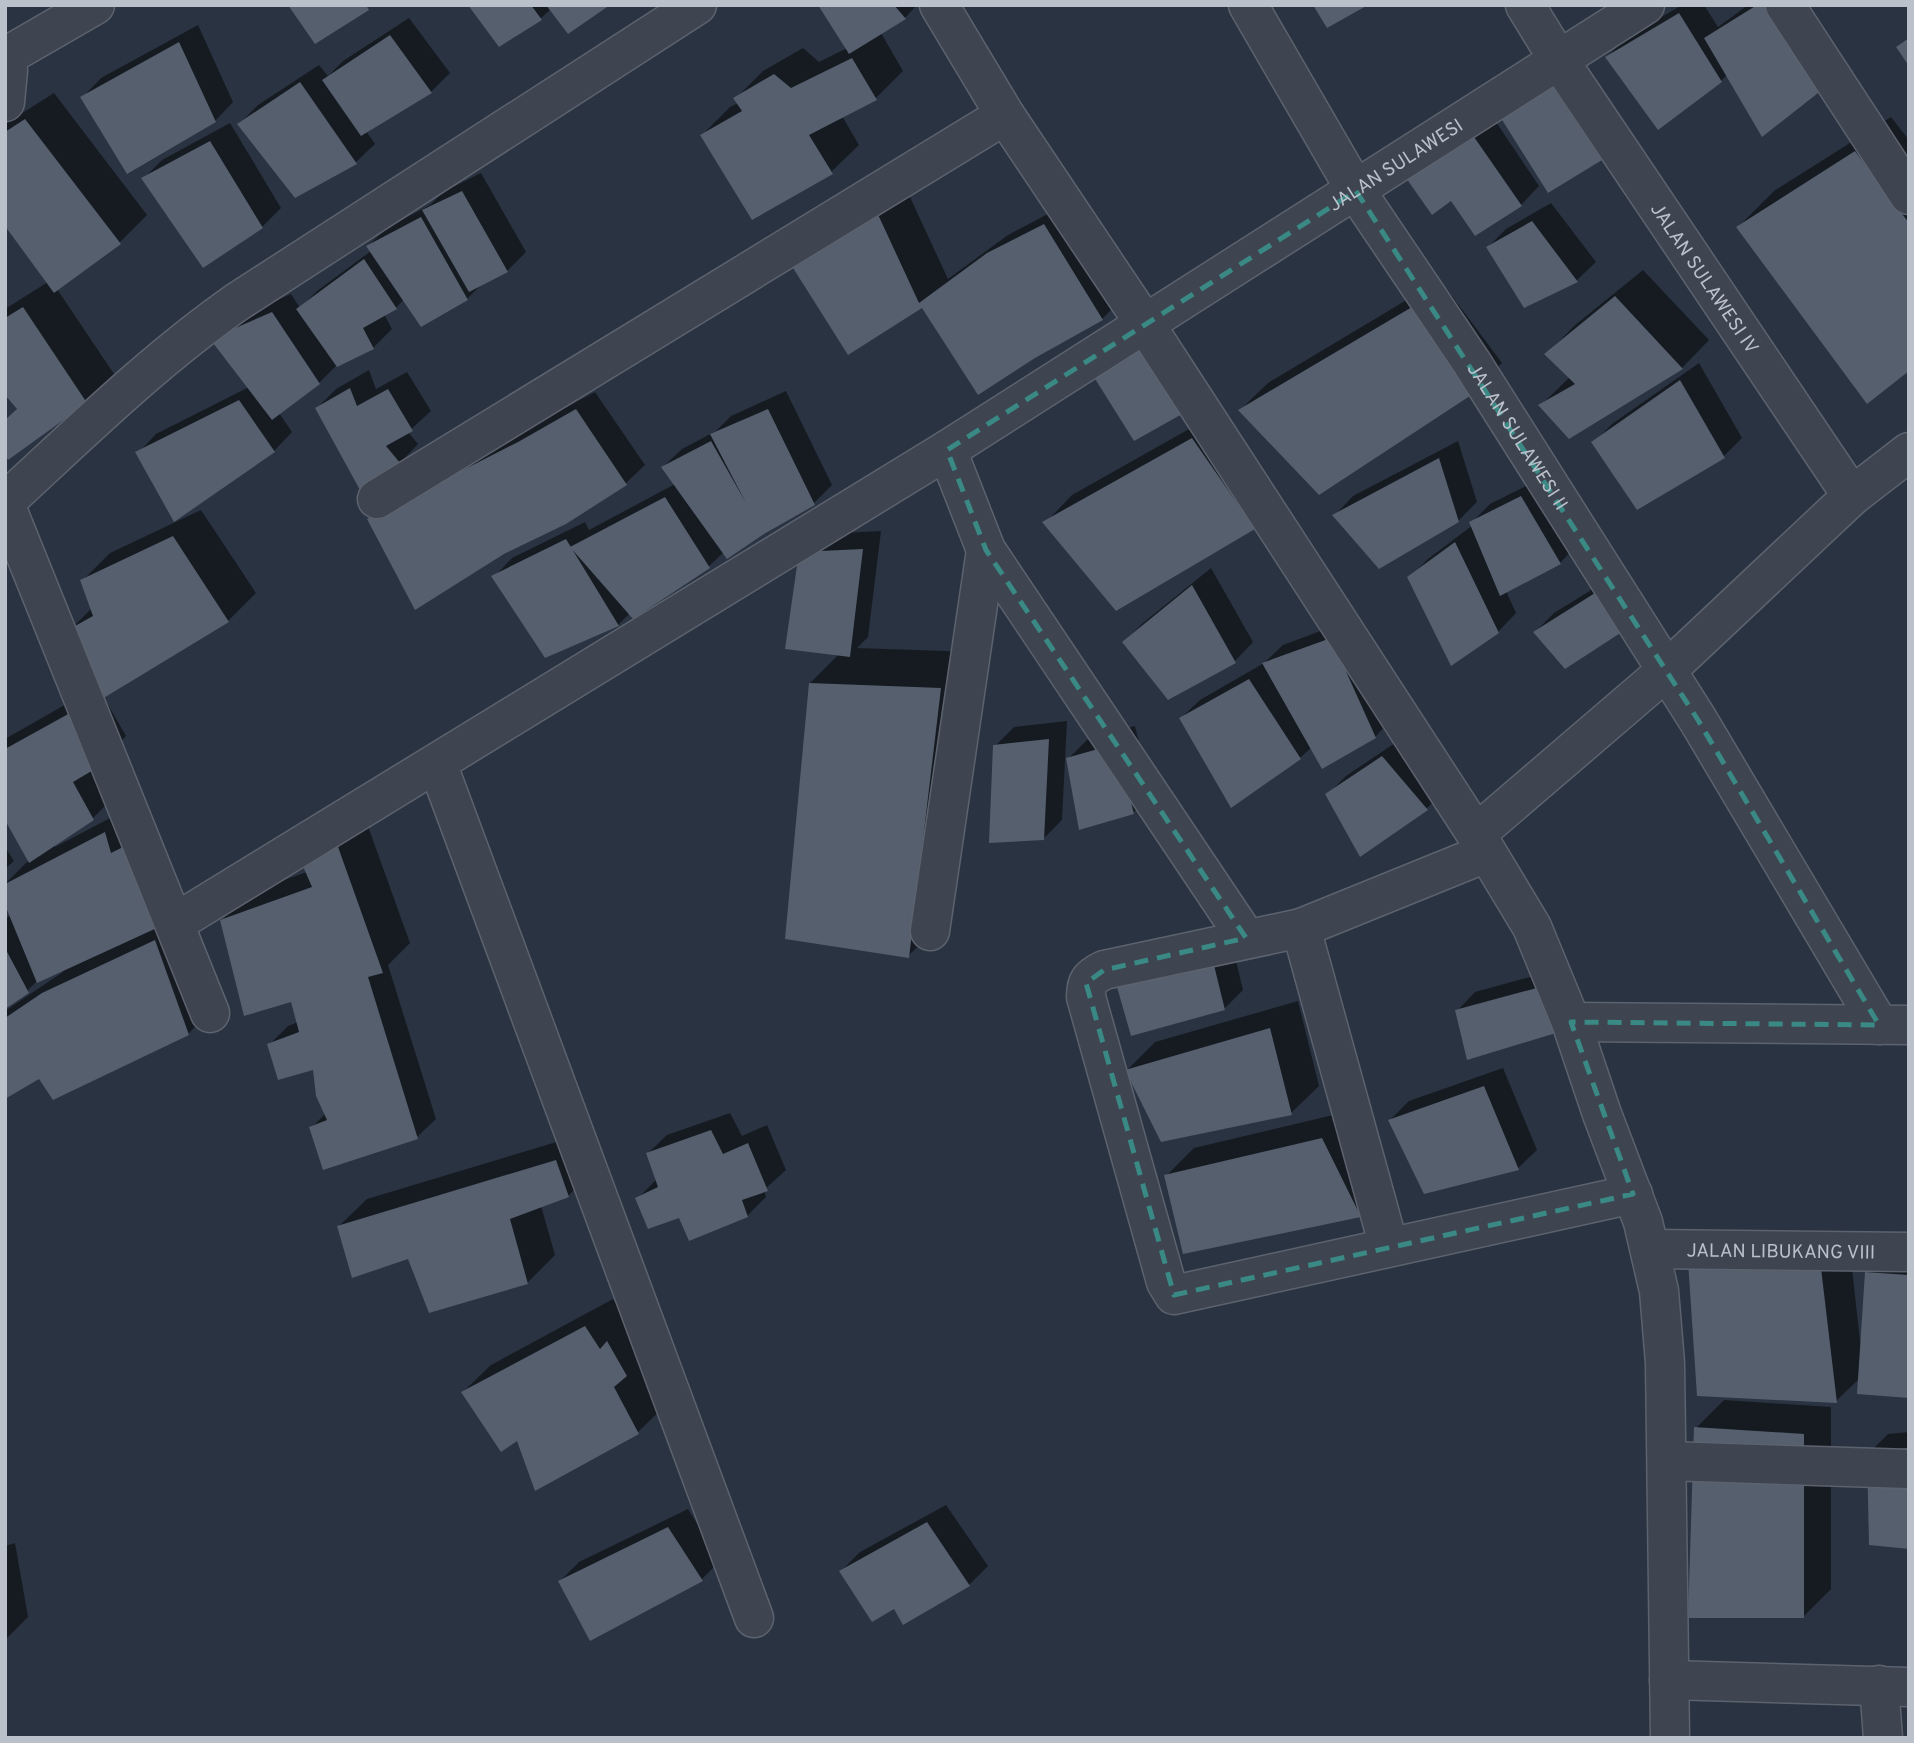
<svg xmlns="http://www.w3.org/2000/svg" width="1914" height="1743" font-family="Overpass,sans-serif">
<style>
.shadow{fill:#0007}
.building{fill:#555f6e}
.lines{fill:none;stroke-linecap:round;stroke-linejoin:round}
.minor-casing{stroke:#5c636e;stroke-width:41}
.minor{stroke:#3e4551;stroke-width:38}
.marked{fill:none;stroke:#3a8985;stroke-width:5;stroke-dasharray:14 9;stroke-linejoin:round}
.labels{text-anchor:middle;stroke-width:7;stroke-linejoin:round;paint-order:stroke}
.street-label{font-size:19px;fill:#bbc1cb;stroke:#222a36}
</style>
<rect width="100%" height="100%" fill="#2a3341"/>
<!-- shadow -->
<path class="shadow" d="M 471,5 L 607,5 L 551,9 L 541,18 L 499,44 Z
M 820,5 L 917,5 L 905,18 L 881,33 L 903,71 L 876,98 L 842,116 L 859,145 L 831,172 L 702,135 L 730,107 L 738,103 L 735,99 L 763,71 L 803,48 L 819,62 L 847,48 Z
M 1682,5 L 1704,5 L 1718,27 L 1748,5 L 1803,5 L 1835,73 L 1816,92 L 1727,75 L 1721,81 L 1607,57 L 1626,38 Z
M 409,18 L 450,73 L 431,92 L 366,131 L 375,144 L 356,162 L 295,196 L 239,124 L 258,105 L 319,65 L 328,76 L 343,61 Z
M 198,25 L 233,102 L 215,121 L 83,97 L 101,78 Z
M 1571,69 L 1619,140 L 1601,159 L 1501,115 Z
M 54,93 L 147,215 L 120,242 L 57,289 L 114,374 L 86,402 L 18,408 L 5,392 L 5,309 L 48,282 L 5,224 L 5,124 Z
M 1492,116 L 1539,186 L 1521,205 L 1407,175 Z
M 1891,117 L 1909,140 L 1909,369 L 1738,227 L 1774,191 Z
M 230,123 L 281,208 L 262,227 L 143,179 L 162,160 Z
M 481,173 L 526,252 L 507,271 L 483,283 L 467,299 L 404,299 L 396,308 L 384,314 L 392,329 L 373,348 L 338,364 L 319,383 L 279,413 L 292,432 L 274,451 L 138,453 L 156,434 L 249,387 L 213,339 L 231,321 L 291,294 L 300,308 L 317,291 L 371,251 L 368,246 L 387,228 L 430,205 L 443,192 Z
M 903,182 L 948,279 L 1008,235 L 1063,206 L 1121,300 L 1102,319 L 1034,356 L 922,305 L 790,260 Z
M 1551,203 L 1596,262 L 1577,280 L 1525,306 L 1488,247 L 1506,229 Z
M 1643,270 L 1709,340 L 1682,368 L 1541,405 L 1570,377 L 1547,354 L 1574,326 Z
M 1440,280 L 1502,363 L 1474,390 L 1240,410 L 1268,383 Z
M 1699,363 L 1742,438 L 1724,456 L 1593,443 L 1612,424 Z
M 369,370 L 376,389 L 407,372 L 431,411 L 408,432 L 418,444 L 400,463 L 317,408 L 336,389 Z
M 786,391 L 832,485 L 814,503 L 724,552 L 709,566 L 633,617 L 630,613 L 618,625 L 494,577 L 512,558 L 585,522 L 589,530 L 675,484 L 663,467 L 682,449 L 716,431 L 731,416 Z
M 595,392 L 645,465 L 626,483 L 565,522 L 369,520 L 494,446 Z
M 1221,411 L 1282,500 L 1254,528 L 1045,523 L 1072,495 Z
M 1458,441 L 1477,502 L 1458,521 L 1335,515 L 1353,496 Z
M 1540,479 L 1578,544 L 1560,563 L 1506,591 L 1516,613 L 1498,632 L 1410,577 L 1428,559 L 1473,525 L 1471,523 L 1490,504 Z
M 201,510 L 256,593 L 228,621 L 103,696 L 126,736 L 103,760 L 120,791 L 92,819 L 54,844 L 55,847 L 133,806 L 138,827 L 153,820 L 185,897 L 216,1006 L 188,1034 L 40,1077 L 5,1097 L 5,1011 L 63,972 L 62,970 L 37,981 L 27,991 L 5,1006 L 5,919 L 11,915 L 5,900 L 5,884 L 29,860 L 5,816 L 5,739 L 98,686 L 69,631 L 92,608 L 82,581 L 110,553 Z
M 881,531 L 868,637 L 857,648 L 976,652 L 945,920 L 908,956 L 810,683 L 839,654 L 787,647 L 820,534 Z
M 1211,568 L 1253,642 L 1235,661 L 1124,642 L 1143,623 Z
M 1614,576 L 1642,610 L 1535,632 L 1554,613 Z
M 1350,620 L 1393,718 L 1375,737 L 1312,747 L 1300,758 L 1181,718 L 1200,700 L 1264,663 L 1283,645 Z
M 1067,721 L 1062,820 L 1043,839 L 995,746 L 1014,727 Z
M 1135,726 L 1152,794 L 1133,813 L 1068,759 L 1087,740 Z
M 1401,739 L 1446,790 L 1427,808 L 1361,855 L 1328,794 L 1346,776 Z
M 365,818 L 410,943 L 388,965 L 436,1119 L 417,1137 L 311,1128 L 326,1113 L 314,1068 L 269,1045 L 288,1026 L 298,1022 L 293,1002 L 222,920 L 250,892 L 307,872 Z
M 5,847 L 14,861 L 5,869 Z
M 1232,944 L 1243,990 L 1224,1009 L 1132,1034 Z
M 1563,968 L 1584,1010 L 1457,1011 L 1475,992 Z
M 1298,1001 L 1319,1086 L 1291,1113 L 1127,1070 L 1155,1042 Z
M 1503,1068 L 1537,1150 L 1518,1168 L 1390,1120 L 1409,1101 Z
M 1350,1111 L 1388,1187 L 1360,1215 L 1184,1252 L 1166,1176 L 1194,1148 Z
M 730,1113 L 742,1136 L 767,1125 L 786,1170 L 764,1190 L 766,1197 L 747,1216 L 679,1216 L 637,1199 L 657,1179 L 648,1153 L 667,1135 Z
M 583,1134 L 596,1168 L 568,1196 L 541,1206 L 555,1255 L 527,1283 L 410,1257 L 339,1226 L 367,1199 Z
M 1849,1241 L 1860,1341 L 1862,1341 L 1866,1273 L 1894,1245 L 1909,1246 L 1909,1396 L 1860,1378 L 1836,1401 L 1689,1261 Z
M 613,1299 L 629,1322 L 666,1405 L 638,1432 L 463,1392 L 491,1365 Z
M 1724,1400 L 1831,1407 L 1831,1589 L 1803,1617 L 1696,1428 Z
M 1909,1432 L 1909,1547 L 1869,1453 L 1888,1434 Z
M 946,1505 L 988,1566 L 969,1585 L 904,1622 L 894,1607 L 841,1571 L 860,1552 Z
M 688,1509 L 720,1561 L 701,1580 L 560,1581 L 579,1562 Z
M 15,1543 L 28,1617 L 5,1640 L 5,1546 Z"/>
<!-- building -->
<path class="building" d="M 288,5 L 366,5 L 369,10 L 315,44 Z
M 468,5 L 531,5 L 542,20 L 499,47 Z
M 546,5 L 610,5 L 568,34 Z
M 818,5 L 894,5 L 906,19 L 849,54 Z
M 1313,5 L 1368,5 L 1327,28 Z
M 1757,5 L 1775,5 L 1818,93 L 1762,137 L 1704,38 Z
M 1679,13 L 1722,82 L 1658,130 L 1605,57 Z
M 390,35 L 432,93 L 361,136 L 322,80 Z
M 1909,38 L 1909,66 L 1896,47 Z
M 179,42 L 216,122 L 127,174 L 80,97 Z
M 852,58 L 877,100 L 809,135 L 833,174 L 752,220 L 700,135 L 742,111 L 733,98 L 774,74 L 791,88 Z
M 300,82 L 357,164 L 295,198 L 237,124 Z
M 1552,86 L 1602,160 L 1548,193 L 1499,115 Z
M 25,119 L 121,244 L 54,293 L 5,226 L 5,132 Z
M 1472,134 L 1522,206 L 1475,236 L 1451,201 L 1432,215 L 1404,175 Z
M 210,141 L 263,228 L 203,268 L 141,178 Z
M 1855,151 L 1909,223 L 1909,371 L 1867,404 L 1736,227 Z
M 462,191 L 508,272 L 469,292 L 422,210 Z
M 875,208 L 919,303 L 987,253 L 1044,224 L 1103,320 L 1035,358 L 978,395 L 922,308 L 848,355 L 788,260 Z
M 421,217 L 468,300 L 421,327 L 366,246 Z
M 1532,221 L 1578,282 L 1524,308 L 1486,247 Z
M 364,259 L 397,309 L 363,328 L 374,349 L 337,367 L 296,309 Z
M 1615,296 L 1683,369 L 1569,439 L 1538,405 L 1575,384 L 1544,354 Z
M 23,307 L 87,403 L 8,460 L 5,455 L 5,420 L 17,409 L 5,395 L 5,318 Z
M 1412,307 L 1476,392 L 1319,495 L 1238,410 Z
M 272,312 L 320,384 L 272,420 L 210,339 Z
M 1140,343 L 1184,413 L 1134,441 L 1092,374 Z
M 1680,380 L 1725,458 L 1637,510 L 1591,442 Z
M 350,388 L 357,406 L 388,389 L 413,431 L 386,446 L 401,464 L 360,490 L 315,408 Z
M 239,400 L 275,452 L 174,522 L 135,452 Z
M 576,409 L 627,485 L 566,524 L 504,554 L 415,610 L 367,519 L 518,442 Z
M 768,409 L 815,505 L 764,534 L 727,559 L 661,467 L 711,441 L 746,503 L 710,434 Z
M 1192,438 L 1255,529 L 1116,611 L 1042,522 Z
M 1439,458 L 1459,522 L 1379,569 L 1332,515 Z
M 1521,496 L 1561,564 L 1500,596 L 1469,522 Z
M 665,497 L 710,568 L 633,619 L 570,547 Z
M 173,536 L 229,622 L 102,699 L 66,631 L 93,616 L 80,580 Z
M 566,539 L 619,626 L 545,658 L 491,576 Z
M 1455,542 L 1499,633 L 1451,666 L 1407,577 Z
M 863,549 L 850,657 L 785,649 L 799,552 Z
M 1192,585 L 1236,663 L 1168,700 L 1122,642 Z
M 1595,593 L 1625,630 L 1565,669 L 1533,632 Z
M 1331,638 L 1376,738 L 1322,769 L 1262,663 Z
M 1249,679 L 1301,759 L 1231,808 L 1179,718 Z
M 809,683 L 941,688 L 909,958 L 785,939 Z
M 70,713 L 100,766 L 73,782 L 94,820 L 29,863 L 5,820 L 5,749 Z
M 1049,739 L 1044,840 L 989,843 L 993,745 Z
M 1116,744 L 1134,814 L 1079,830 L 1066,758 Z
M 1382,756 L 1428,810 L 1360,857 L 1325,794 Z
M 105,832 L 111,853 L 125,846 L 159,927 L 37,983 L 5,905 L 5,884 Z
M 337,844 L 383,973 L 368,977 L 418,1139 L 323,1170 L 309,1127 L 327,1120 L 316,1096 L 313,1070 L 278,1080 L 267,1044 L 299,1032 L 291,1002 L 244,1016 L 220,920 L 312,887 L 299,857 Z
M 155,940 L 189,1035 L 53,1100 L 39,1079 L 5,1099 L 5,1018 L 42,993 Z
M 5,948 L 29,993 L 5,1009 Z
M 1213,961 L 1225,1010 L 1131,1036 L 1117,987 Z
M 1544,986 L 1566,1030 L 1467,1060 L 1455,1010 Z
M 1270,1028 L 1292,1115 L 1161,1142 L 1125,1070 Z
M 1484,1086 L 1519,1170 L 1424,1194 L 1388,1120 Z
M 711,1130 L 723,1154 L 748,1143 L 768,1191 L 742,1200 L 748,1217 L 689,1241 L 679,1218 L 648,1229 L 635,1198 L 658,1187 L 646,1153 Z
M 1322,1138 L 1361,1217 L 1183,1254 L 1164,1175 Z
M 556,1160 L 569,1197 L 510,1219 L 528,1284 L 429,1313 L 408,1259 L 352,1278 L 337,1226 Z
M 1688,1261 L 1821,1268 L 1837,1403 L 1697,1396 Z
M 1865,1272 L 1909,1275 L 1909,1398 L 1857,1394 Z
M 585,1326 L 600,1349 L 607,1341 L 627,1376 L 614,1387 L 639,1434 L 535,1491 L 517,1441 L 501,1452 L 461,1392 Z
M 1694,1427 L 1804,1434 L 1804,1618 L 1688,1618 Z
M 1909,1448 L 1909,1549 L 1869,1545 L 1867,1452 Z
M 927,1522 L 970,1586 L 903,1625 L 894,1609 L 872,1622 L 839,1571 Z
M 668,1527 L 703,1581 L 590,1641 L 558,1581 Z"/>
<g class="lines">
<defs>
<g id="minor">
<path d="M 939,5 L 1005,115 L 1145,324 L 1476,834 L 1532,927 L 1571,1022 L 1602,1114 L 1643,1222 L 1659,1291 L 1665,1363 L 1670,1738"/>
<path id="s1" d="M 1248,5 L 1356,191 L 1472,363 L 1698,720 L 1879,1025"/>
<path id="s2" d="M 1525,5 L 1558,59 L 1852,496"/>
<path d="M 1785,5 L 1909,195"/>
<path d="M 5,57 L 95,5"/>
<path d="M 5,102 L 8,70 L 5,58"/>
<path d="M 947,450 L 986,550 L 1246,938"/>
<path d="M 377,499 L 1005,115"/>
<path d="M 5,502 C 80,433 153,361 237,302 L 697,5"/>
<path d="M 5,504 L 210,1013"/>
<path d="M 437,763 L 754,1618"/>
<path d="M 1476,834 L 1666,671 L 1852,496 L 1909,452"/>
<path id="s3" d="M 175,923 L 947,450 L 1645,5"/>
<path d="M 1301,928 L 1486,853"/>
<path d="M 930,931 L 986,550"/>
<path d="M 1571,1022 L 1909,1025"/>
<path d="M 1389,1247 L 1301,928 L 1104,970 C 1090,977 1086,981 1086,997 L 1166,1282 L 1174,1295 L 1633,1194"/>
<path id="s4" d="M 1651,1249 L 1909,1252"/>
<path d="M 1667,1461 L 1909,1469"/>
<path d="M 1669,1680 L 1909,1687"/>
<path d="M 1879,1685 L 1883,1738"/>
</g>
</defs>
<!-- minor casing -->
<use href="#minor" class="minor-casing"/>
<!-- minor -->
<use href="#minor" class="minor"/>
</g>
<!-- marked area -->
<path class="marked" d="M 1356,191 L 1698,720 L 1879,1025 L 1571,1022 L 1633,1194 L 1174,1295 L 1086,983 L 1104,970 L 1246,938 L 986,550 L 947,450 Z"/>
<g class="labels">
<!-- street labels -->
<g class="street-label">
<text dy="7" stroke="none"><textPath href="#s3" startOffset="1437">JALAN SULAWESI</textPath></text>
<text dy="7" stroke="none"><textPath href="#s2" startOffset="327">JALAN SULAWESI IV</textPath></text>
<text dy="7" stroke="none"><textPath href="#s1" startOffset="509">JALAN SULAWESI II</textPath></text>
<text dy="7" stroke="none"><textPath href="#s4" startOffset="130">JALAN LIBUKANG VIII</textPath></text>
</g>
</g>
<!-- border -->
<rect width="1914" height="1743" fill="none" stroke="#bbc1cb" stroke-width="14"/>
</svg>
